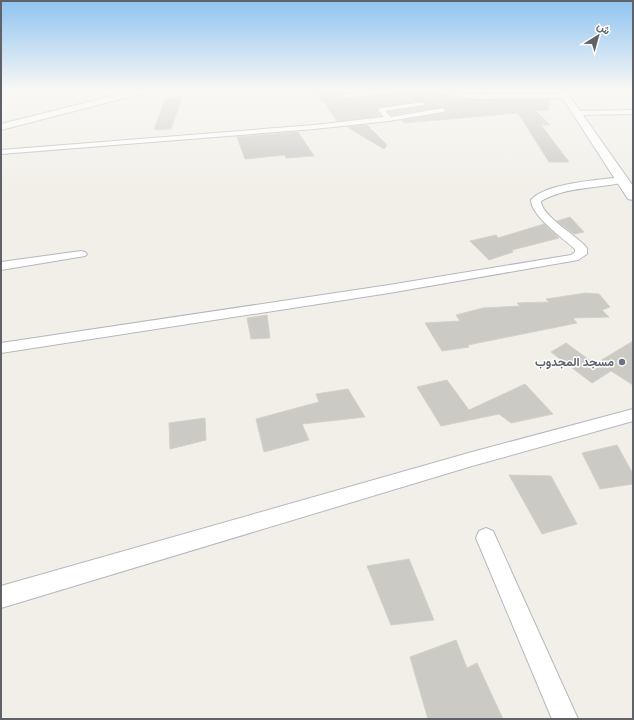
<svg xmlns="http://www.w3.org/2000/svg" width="634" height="720" font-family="'Space Grotesk',Vazirmatn,sans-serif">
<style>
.building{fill:#cccac5;stroke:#d6d1c6}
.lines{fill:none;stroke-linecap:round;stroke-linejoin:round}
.street-casing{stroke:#b5b8bc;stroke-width:2}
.secondary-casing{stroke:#b6babf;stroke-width:2}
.street{fill:#fff;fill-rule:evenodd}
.secondary{fill:#fff;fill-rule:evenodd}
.worship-dot{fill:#6b7280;stroke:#fff;stroke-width:1.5}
.labels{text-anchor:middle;stroke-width:3;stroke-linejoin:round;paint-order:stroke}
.worship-label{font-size:12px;font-weight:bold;fill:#5b616d;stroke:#fff;text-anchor:end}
</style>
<rect width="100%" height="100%" fill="#f1efe8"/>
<!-- building -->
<path class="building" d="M 311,91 L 361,91 L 342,93 L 339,96 L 343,99 L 388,94 L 392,91 L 442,91 L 455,98 L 474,100 L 549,100 L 549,110 L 536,111 L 550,125 L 541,125 L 569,162 L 549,162 L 518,113 L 404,123 L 402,120 L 443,113 L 447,110 L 443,107 L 392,115 L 388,112 L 424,106 L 426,103 L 422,101 L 380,107 L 376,110 L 381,116 L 338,121 L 336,120 L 325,103 Z
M 182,97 L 171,129 L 154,130 L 165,99 Z
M 367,125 L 387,145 L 384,149 L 347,127 Z
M 298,132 L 314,156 L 286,158 L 285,155 L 245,159 L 237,137 Z
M 570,217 L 584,232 L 574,234 L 557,221 Z
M 544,224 L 559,238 L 512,250 L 513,252 L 489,260 L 470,241 L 496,235 L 498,238 Z
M 586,293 L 599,294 L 610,307 L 602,310 L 609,317 L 573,318 L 577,323 L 468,345 L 469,347 L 442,351 L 425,323 L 460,321 L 456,315 L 483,308 L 520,306 L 517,303 L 549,302 L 546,299 Z
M 267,315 L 270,338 L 251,339 L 247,318 Z
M 633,341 L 633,385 L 611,371 L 592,383 L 551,352 L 566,343 L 595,364 Z
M 447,380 L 469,410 L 525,384 L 553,414 L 511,423 L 499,414 L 441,426 L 417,387 Z
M 348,389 L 365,417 L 302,424 L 309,440 L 264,452 L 256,419 L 319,402 L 316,394 Z
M 205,418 L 206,440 L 170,449 L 169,423 Z
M 617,445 L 633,474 L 633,484 L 600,489 L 582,453 Z
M 509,475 L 551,476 L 577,524 L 542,534 Z
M 409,559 L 434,620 L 391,625 L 367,566 Z
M 456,640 L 467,668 L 477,663 L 503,719 L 428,719 L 410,657 Z"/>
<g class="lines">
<defs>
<path id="street" d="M 373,91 L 391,91 L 388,93 L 343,98 L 340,96 L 343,94 Z
M 453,91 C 460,90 467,94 474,95 L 566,94 L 569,96 L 566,98 L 474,99 L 460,96 Z
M 422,102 L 424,103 L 424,105 L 385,111 L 391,117 L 443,108 L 446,110 L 443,112 L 389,121 L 314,129 L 1,154 L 1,150 L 314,125 L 384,117 L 378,110 L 380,108 Z
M 633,110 L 633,114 L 577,115 L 574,113 L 577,111 Z
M 622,177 L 625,178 L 627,180 L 625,182 C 597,189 567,186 541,201 C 541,216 578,236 587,248 L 587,254 L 578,260 L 389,293 L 1,353 L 1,343 L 389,285 L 571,255 L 575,252 L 575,249 C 564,239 531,216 531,200 C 545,183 600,180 622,177 Z
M 81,251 L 85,252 L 87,254 L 85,256 L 1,270 L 1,262 Z
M 633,409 L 633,421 L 472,466 L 1,608 L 1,586 L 472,452 Z
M 486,528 L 493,531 L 578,719 L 552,719 L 476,538 L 479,531 Z"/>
<path id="secondary" d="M 132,91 L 145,91 L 144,93 L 1,130 L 1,124 Z
M 558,91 L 566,91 L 633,186 L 633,200 L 628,199 L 626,196 Z"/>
</defs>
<!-- street casing -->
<use href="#street" class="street-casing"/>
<!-- secondary casing -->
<use href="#secondary" class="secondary-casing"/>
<!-- street -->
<use href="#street" class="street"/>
<!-- secondary -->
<use href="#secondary" class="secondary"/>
</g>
<!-- sky -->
<linearGradient id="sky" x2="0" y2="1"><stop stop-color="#8fc3f1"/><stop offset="0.47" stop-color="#f9f8f5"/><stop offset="1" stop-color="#f9f8f5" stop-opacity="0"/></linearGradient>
<rect width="634" height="192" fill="url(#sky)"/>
<!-- markers -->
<circle class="worship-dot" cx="622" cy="362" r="4"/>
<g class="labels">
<!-- worship labels -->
<g class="worship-label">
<text x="614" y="366">مسجد المجدوب</text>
</g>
</g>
<!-- border -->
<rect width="634" height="720" fill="none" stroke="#5f6368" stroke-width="4"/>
<!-- north arrow -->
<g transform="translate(598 36) rotate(37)" stroke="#ffffff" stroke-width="3" paint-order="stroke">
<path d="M0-3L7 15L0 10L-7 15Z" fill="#5f6368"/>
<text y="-6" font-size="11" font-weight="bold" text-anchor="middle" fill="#5f6368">ش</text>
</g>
</svg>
